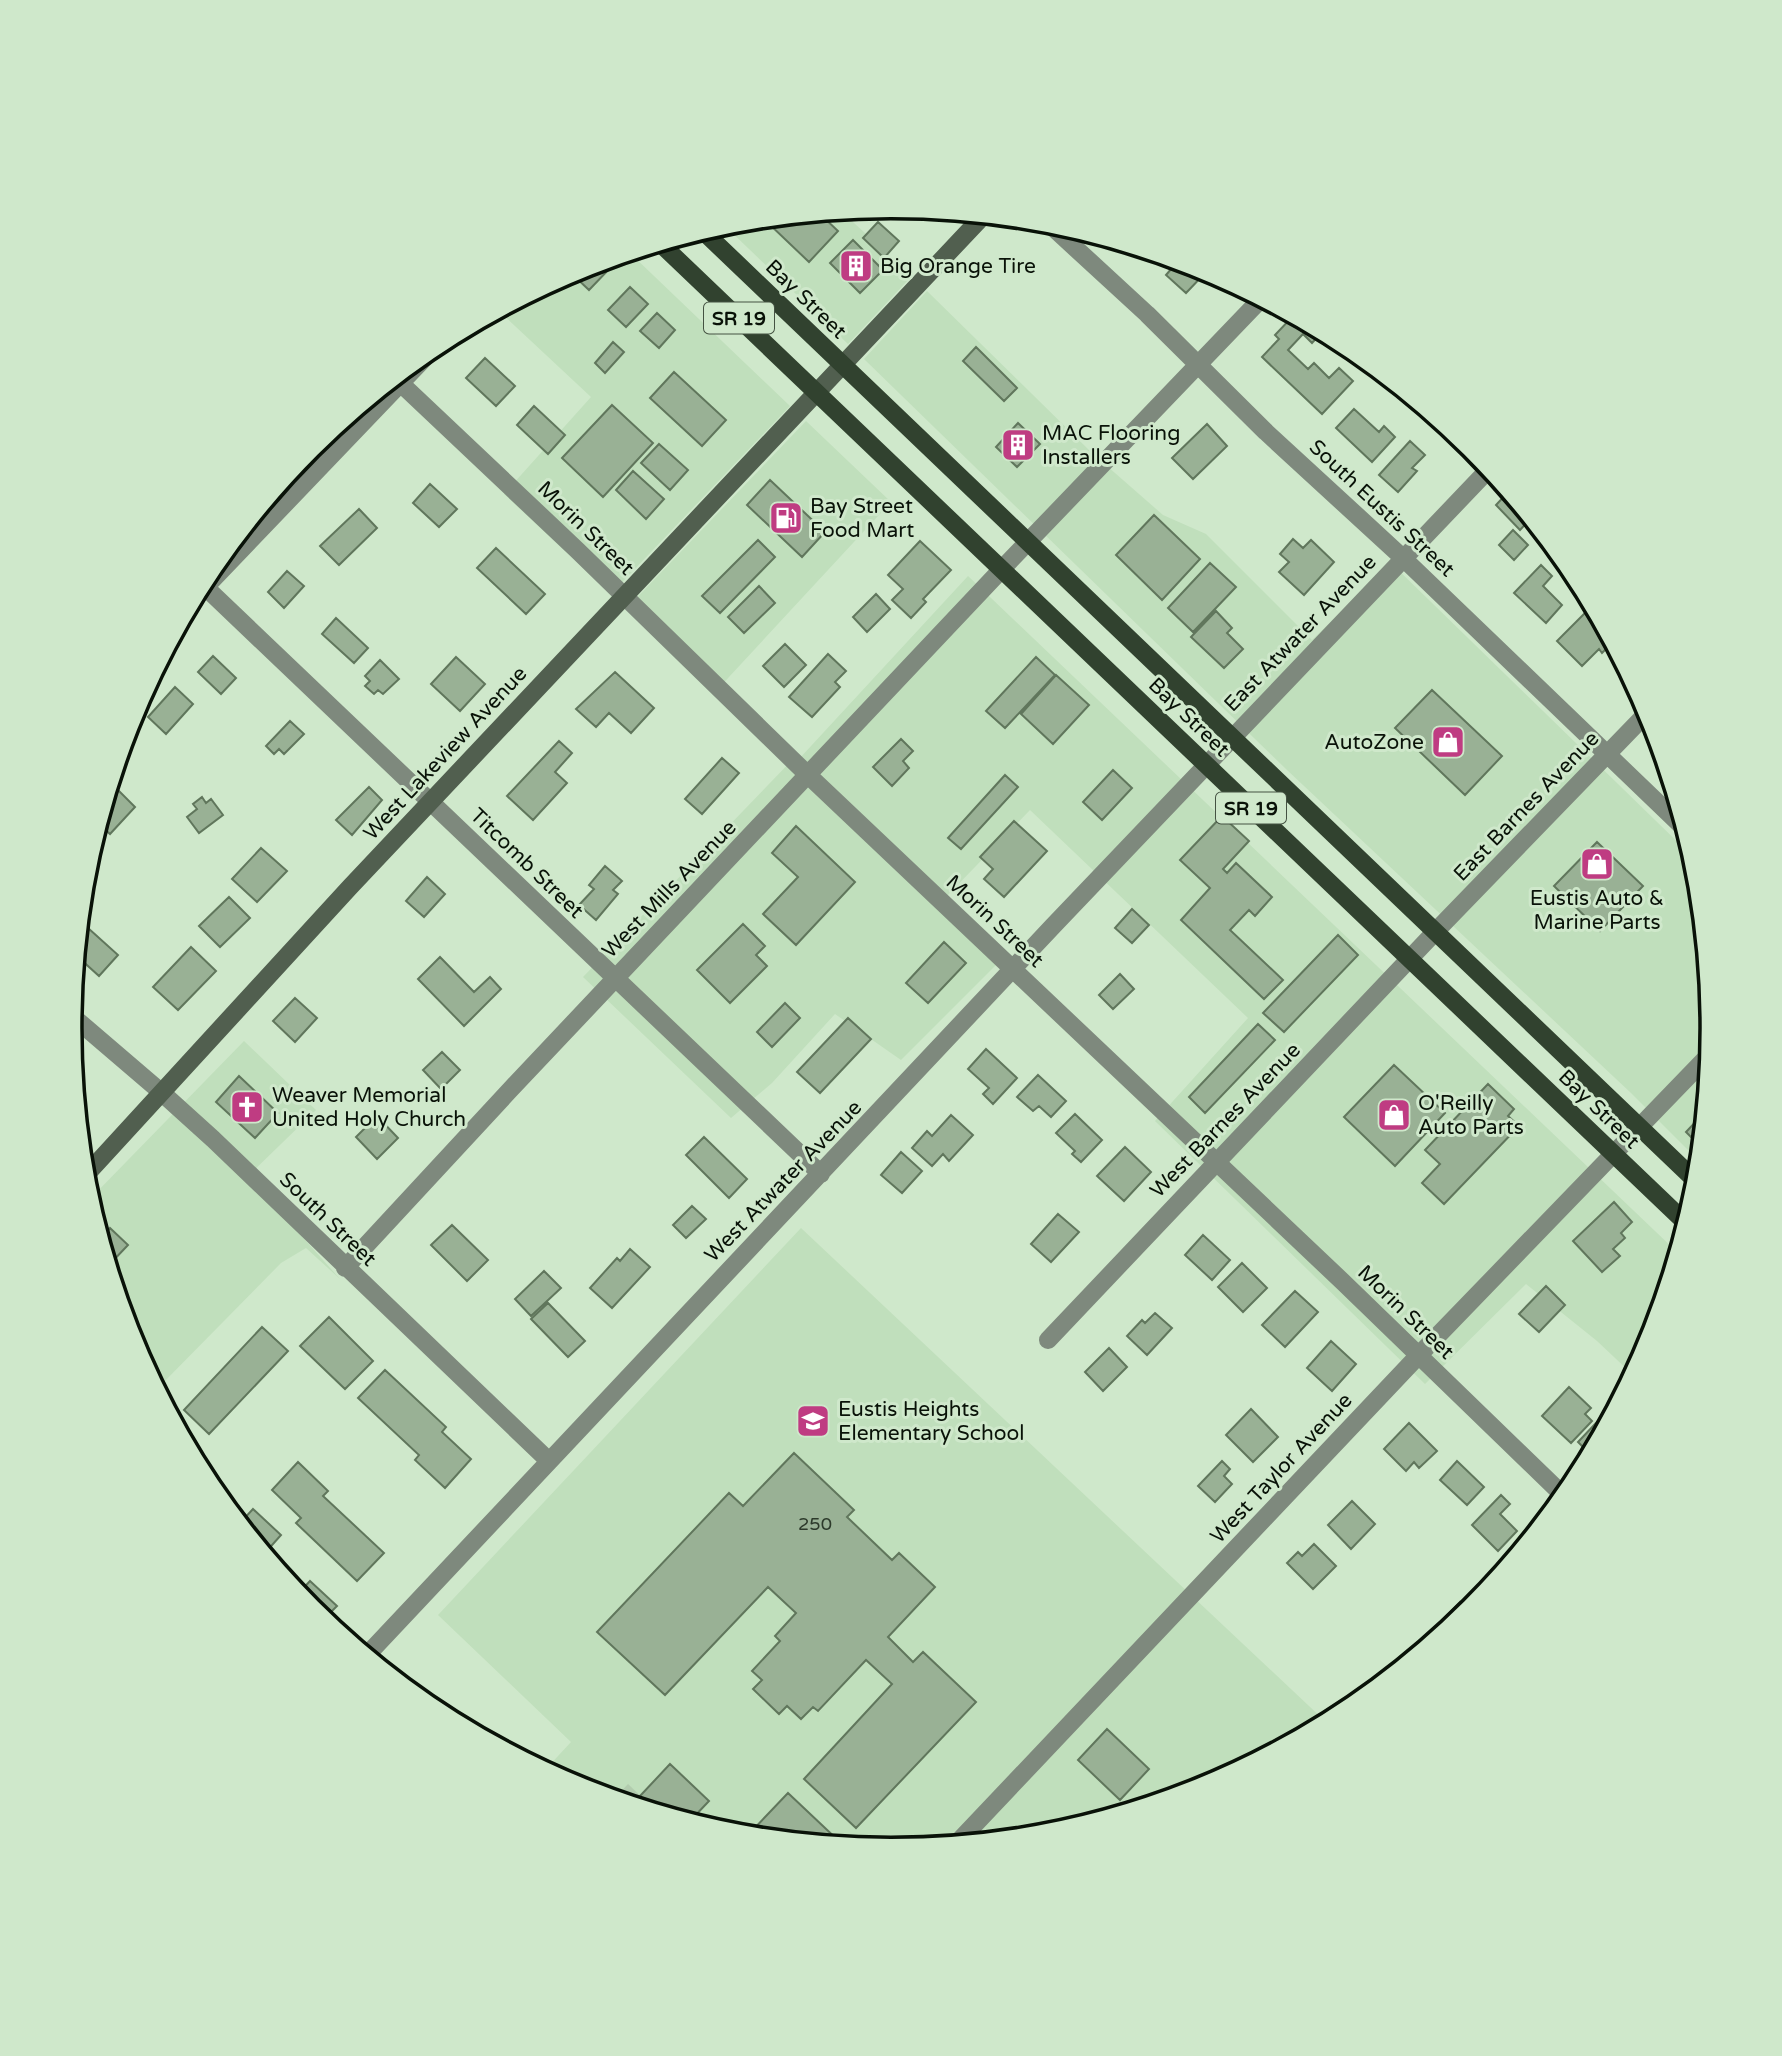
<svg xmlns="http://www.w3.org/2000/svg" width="1782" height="2056" font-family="'Varela Round',sans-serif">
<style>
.built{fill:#c0dfbc}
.green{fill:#b2ccae}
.building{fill:#99b195;stroke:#60765c;stroke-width:2}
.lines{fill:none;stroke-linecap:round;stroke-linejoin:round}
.street{stroke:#7e897d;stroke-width:18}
.secondary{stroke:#515f4f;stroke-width:18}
.primary{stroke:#31422f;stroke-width:18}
.labels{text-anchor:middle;stroke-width:6;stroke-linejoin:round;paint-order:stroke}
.number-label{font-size:18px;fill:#2d3a2b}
.shield{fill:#cfe8cb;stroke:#445242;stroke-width:2}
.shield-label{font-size:19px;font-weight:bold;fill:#091208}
.poi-label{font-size:21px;fill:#091208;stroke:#cfe8cb;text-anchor:start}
.street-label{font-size:21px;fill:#091208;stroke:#cfe8cb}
.rim{fill:none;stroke:#091208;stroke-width:3.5}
</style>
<rect width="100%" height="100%" fill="#cfe8cb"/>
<!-- built -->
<path class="built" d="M 842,212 L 912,276 L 848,344 L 724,225 Z
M 630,253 L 790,406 L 611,594 L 504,494 L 591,397 L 499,311 L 577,269 Z
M 927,291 L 1091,452 L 1163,515 L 1206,534 L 1312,640 L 1391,563 L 1693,857 L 1696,868 L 1712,1028 L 1699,1161 L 1631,1093 L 1287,770 L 864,359 Z
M 806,421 L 891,502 L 716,691 L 627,608 Z
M 968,576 L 1677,1252 L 1649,1343 L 1632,1374 L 1597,1341 L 1526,1284 L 1425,1384 L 1155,1121 L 1248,1018 L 1030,810 L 945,898 L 1002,959 L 901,1060 L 835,1014 L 772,1083 L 731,1118 L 583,977 L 796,756 L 799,759 Z
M 244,1041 L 316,1110 L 248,1176 L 340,1279 L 306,1248 L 281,1263 L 157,1389 L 132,1342 L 89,1200 Z
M 801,1228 L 1326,1722 L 1205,1787 L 1051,1833 L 891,1849 L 730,1833 L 576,1786 L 545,1770 L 571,1742 L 438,1615 Z"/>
<!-- green -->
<path class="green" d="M 628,1784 L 655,1810 L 615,1798 Z"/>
<!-- building -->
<path class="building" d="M 820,214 L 838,231 L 809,262 L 767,222 L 770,219 Z
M 878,222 L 899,241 L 884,258 L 863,238 Z
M 853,240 L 883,270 L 860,293 L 830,263 Z
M 610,259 L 614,264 L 589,290 L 571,273 Z
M 1178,261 L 1207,271 L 1186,293 L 1166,275 Z
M 630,287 L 648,304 L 626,327 L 608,310 Z
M 657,313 L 675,330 L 659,348 L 640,331 Z
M 1293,316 L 1322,332 L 1312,343 L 1303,334 L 1288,350 L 1308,369 L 1314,363 L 1329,378 L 1339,368 L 1353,381 L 1322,414 L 1262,357 L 1279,339 L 1275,335 Z
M 613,342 L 624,352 L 605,373 L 595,363 Z
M 976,347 L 1017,388 L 1004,401 L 963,361 Z
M 485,358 L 515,386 L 496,406 L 466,378 Z
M 674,372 L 726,420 L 702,446 L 650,398 Z
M 612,405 L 653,443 L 603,497 L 562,458 Z
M 534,406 L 565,435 L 548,454 L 517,425 Z
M 1354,409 L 1379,432 L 1384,426 L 1395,437 L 1372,462 L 1336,428 Z
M 1018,423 L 1040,444 L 1017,467 L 996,447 Z
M 1207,424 L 1227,446 L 1193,479 L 1172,458 Z
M 1410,441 L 1425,455 L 1412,468 L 1417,471 L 1398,492 L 1379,475 Z
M 659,444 L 688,470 L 670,490 L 641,463 Z
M 633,471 L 664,499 L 646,519 L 616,490 Z
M 770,480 L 825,532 L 802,557 L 747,505 Z
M 430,484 L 457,509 L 439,527 L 413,503 Z
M 1508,492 L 1530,519 L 1520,530 L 1496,505 Z
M 359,509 L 377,528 L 339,565 L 320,546 Z
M 1154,515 L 1200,559 L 1162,600 L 1116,555 Z
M 1513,530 L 1528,545 L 1514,560 L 1499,545 Z
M 1293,539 L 1303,548 L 1311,540 L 1334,562 L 1304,595 L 1279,572 L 1289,562 L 1280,554 Z
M 758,540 L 775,557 L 720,613 L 702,596 Z
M 920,541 L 951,570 L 923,599 L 926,602 L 911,618 L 892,600 L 903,589 L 888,575 Z
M 496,548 L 545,594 L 526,614 L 477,568 Z
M 1210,563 L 1236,587 L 1193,632 L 1168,608 Z
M 1541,565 L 1552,576 L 1543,586 L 1562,605 L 1546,623 L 1514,593 Z
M 287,571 L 304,586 L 284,608 L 268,592 Z
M 759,586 L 775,603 L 744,633 L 728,617 Z
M 876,594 L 890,609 L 867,632 L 853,617 Z
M 1590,608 L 1597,615 L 1612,643 L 1602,653 L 1599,649 L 1582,666 L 1557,641 Z
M 1216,611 L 1232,628 L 1227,633 L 1243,649 L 1224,668 L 1191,637 Z
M 336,618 L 368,648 L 354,663 L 322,634 Z
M 785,644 L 806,665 L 784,687 L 763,666 Z
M 828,654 L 846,671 L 835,682 L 840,687 L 812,717 L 789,697 Z
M 213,656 L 236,678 L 221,694 L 198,672 Z
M 456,657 L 485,684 L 460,711 L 431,684 Z
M 1036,657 L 1055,675 L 1005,728 L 986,711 Z
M 380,660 L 399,679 L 383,694 L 378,690 L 374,694 L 365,686 L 370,681 L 365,676 Z
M 615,672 L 654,708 L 631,733 L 609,713 L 596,727 L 576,709 Z
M 1056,675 L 1089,705 L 1053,744 L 1021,714 Z
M 175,687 L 193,704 L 166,734 L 148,717 Z
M 1432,690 L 1502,756 L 1465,795 L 1395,728 Z
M 290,721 L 304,734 L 284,754 L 279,749 L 274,754 L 266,746 Z
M 901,739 L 913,751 L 903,761 L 909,768 L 892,786 L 873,767 Z
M 559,741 L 572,753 L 555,772 L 567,783 L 533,820 L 507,796 Z
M 722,758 L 739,773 L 702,814 L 685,799 Z
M 1113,770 L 1132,788 L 1102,820 L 1083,802 Z
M 1005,775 L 1018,787 L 961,849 L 948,838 Z
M 111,783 L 135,807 L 110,834 L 99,824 Z
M 369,787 L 382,800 L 352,835 L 336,820 Z
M 202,797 L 206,803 L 211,799 L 223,815 L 199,833 L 187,817 L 197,809 L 193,804 Z
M 1222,816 L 1249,841 L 1223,869 L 1227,873 L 1236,863 L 1272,897 L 1255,916 L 1249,910 L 1230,930 L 1283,980 L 1264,999 L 1181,920 L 1210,888 L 1180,860 Z
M 1014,821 L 1047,851 L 1004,897 L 984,879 L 993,869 L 980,857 Z
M 796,826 L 855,882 L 796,945 L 763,914 L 798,877 L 772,853 Z
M 1597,842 L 1643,886 L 1600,931 L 1554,886 Z
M 261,848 L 287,871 L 257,902 L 232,879 Z
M 605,866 L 622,881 L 613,890 L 618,894 L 596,920 L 579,905 L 594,889 L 589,885 Z
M 427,877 L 445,894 L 424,917 L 406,901 Z
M 229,897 L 250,918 L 220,947 L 199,926 Z
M 1132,909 L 1149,925 L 1132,943 L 1115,928 Z
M 743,924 L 765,946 L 756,955 L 767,966 L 730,1003 L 697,970 Z
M 88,928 L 118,955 L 99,976 L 77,956 L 79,938 Z
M 1338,935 L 1358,955 L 1284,1032 L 1263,1013 Z
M 944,942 L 966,963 L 928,1003 L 906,983 Z
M 191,947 L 216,971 L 178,1010 L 153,987 Z
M 440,957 L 474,992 L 490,977 L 501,989 L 464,1026 L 418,979 Z
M 1120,974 L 1134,989 L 1113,1009 L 1099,995 Z
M 295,998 L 317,1018 L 295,1042 L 273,1021 Z
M 785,1003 L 800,1018 L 772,1047 L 757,1032 Z
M 848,1018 L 871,1039 L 820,1093 L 797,1072 Z
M 1258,1024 L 1275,1040 L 1205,1113 L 1189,1097 Z
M 986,1049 L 1017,1078 L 993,1104 L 983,1094 L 989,1088 L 968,1069 Z
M 442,1052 L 460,1070 L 441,1089 L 423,1070 Z
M 1394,1065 L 1445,1113 L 1395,1166 L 1344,1117 Z
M 1038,1075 L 1066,1101 L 1051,1117 L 1039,1106 L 1033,1111 L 1017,1097 Z
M 239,1076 L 278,1113 L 255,1138 L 216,1102 Z
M 1488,1084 L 1514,1109 L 1508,1116 L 1519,1126 L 1444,1204 L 1422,1183 L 1440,1164 L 1425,1150 Z
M 1704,1113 L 1700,1146 L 1686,1132 Z
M 1075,1114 L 1102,1140 L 1081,1162 L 1072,1154 L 1075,1151 L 1056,1133 Z
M 951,1115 L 973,1135 L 949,1161 L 943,1154 L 932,1166 L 912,1148 L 927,1131 L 932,1136 Z
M 377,1116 L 398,1138 L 377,1159 L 356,1137 Z
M 704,1137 L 747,1179 L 729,1198 L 686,1155 Z
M 1125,1147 L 1151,1172 L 1124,1201 L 1097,1176 Z
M 901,1152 L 922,1171 L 902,1193 L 881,1175 Z
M 1614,1202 L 1632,1222 L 1621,1233 L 1625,1238 L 1613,1249 L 1620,1256 L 1602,1272 L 1573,1241 Z
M 692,1206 L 706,1219 L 686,1238 L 673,1225 Z
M 1058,1214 L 1079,1232 L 1051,1262 L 1031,1244 Z
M 452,1225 L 488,1260 L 467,1281 L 431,1245 Z
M 110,1228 L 128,1245 L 109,1265 L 101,1239 Z
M 1203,1235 L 1230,1260 L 1212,1280 L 1185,1255 Z
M 630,1249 L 650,1267 L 612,1308 L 590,1288 L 617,1258 L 620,1261 Z
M 1242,1263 L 1267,1288 L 1243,1312 L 1218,1287 Z
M 544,1271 L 561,1288 L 531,1316 L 515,1299 Z
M 1546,1286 L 1565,1305 L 1539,1332 L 1519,1314 Z
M 1295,1291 L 1318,1312 L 1285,1347 L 1262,1325 Z
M 548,1303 L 585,1341 L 568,1357 L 531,1319 Z
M 1155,1313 L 1172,1328 L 1147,1355 L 1127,1336 L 1142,1320 L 1145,1323 Z
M 329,1317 L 373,1361 L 345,1389 L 300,1346 Z
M 262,1327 L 288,1351 L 209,1434 L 184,1410 Z
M 1331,1341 L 1356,1364 L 1332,1391 L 1307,1368 Z
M 1109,1348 L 1127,1367 L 1103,1391 L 1085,1372 Z
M 385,1370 L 446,1427 L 442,1432 L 471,1459 L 445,1488 L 415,1460 L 419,1455 L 358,1398 Z
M 1569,1387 L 1591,1408 L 1585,1414 L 1592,1421 L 1571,1443 L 1542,1416 Z
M 1251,1409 L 1278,1437 L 1253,1462 L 1226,1435 Z
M 1597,1422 L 1604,1428 L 1590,1454 L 1578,1442 Z
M 1409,1423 L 1437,1451 L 1419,1468 L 1414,1462 L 1406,1471 L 1384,1449 Z
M 179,1429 L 197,1446 L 191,1452 Z
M 794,1453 L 854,1510 L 847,1517 L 892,1560 L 899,1553 L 935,1587 L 888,1637 L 913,1662 L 923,1652 L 976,1702 L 856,1828 L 804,1779 L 892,1684 L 866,1660 L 818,1711 L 813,1707 L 801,1719 L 787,1706 L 779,1714 L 753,1689 L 762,1680 L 752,1671 L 780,1641 L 775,1636 L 796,1613 L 768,1587 L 665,1695 L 597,1632 L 729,1493 L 743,1506 Z
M 1222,1461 L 1230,1469 L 1224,1476 L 1232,1484 L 1215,1502 L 1198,1486 Z
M 1457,1461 L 1484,1487 L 1467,1505 L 1440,1480 Z
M 298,1462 L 328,1491 L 323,1496 L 384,1553 L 357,1581 L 296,1523 L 301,1518 L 272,1490 Z
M 1501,1495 L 1510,1504 L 1500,1514 L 1517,1531 L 1498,1551 L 1472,1525 Z
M 1352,1501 L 1375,1524 L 1351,1549 L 1328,1525 Z
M 253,1509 L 281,1535 L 265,1553 L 240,1523 Z
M 1314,1544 L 1336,1566 L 1313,1589 L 1287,1563 L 1298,1552 L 1302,1556 Z
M 310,1581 L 337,1606 L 324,1619 L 310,1608 L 298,1594 Z
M 1460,1602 L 1469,1611 L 1437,1637 L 1432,1631 Z
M 1107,1729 L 1149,1769 L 1120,1800 L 1078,1760 Z
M 670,1764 L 709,1801 L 690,1821 L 655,1810 L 640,1796 Z
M 788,1793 L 842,1844 L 748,1835 Z"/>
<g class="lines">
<!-- street -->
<path class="street" d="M 1047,222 L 1147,314 L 1266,432 L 1403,558 L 1684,828
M 395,378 L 577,550 L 808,775 L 1343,1282 L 1564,1496
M 202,584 L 821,1174
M 194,599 L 438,344
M 71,1015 L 161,1092 L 213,1139 L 549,1461
M 345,1268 L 509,1091 L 1001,570 L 1261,299
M 1048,1340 L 1435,932 L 1648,712
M 367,1655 L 1053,926 L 1489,469
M 958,1842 L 1418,1356 L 1709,1055"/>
<!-- secondary -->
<path class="secondary" d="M 85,1176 L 350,887 L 983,216"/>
<!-- primary -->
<path class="primary" d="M 703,231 L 1697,1182
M 661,244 L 1686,1223"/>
</g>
<!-- icons -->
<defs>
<symbol id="building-square" viewBox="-11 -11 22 22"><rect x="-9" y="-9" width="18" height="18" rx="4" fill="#bf3c82" stroke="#cfe8cb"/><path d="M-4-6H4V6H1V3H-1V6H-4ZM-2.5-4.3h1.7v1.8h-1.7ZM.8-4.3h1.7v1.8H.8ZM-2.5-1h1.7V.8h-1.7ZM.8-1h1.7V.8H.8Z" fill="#fff"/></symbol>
<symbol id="fuel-square" viewBox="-11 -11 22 22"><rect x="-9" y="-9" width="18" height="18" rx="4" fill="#bf3c82" stroke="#cfe8cb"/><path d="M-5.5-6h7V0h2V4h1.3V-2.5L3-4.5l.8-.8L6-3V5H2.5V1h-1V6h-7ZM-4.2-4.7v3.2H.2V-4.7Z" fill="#fff"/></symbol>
<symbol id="shop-square" viewBox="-11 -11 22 22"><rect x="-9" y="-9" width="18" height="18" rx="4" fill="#bf3c82" stroke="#cfe8cb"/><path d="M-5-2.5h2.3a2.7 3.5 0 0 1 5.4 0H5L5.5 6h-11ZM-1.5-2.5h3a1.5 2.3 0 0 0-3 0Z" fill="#fff"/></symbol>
<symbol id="church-square" viewBox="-11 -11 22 22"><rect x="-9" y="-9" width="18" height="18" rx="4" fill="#bf3c82" stroke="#cfe8cb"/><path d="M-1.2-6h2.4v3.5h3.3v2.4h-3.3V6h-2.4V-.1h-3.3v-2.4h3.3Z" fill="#fff"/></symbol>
<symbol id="school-square" viewBox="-11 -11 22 22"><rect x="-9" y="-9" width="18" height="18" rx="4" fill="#bf3c82" stroke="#cfe8cb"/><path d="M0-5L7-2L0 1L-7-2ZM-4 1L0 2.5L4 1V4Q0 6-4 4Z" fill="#fff"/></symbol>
</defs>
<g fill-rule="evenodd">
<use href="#building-square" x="837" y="247" width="38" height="38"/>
<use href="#building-square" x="999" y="426" width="38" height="38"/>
<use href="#fuel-square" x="767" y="499" width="38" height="38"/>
<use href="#shop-square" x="1429" y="723" width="38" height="38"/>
<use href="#shop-square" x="1578" y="845" width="38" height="38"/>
<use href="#church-square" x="228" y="1088" width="38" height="38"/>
<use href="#shop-square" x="1375" y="1096" width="38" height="38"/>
<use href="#school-square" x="794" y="1402" width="38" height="38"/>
</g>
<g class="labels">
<!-- number labels -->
<g class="number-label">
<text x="815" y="1530">250</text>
</g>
<!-- shield labels -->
<g class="shield">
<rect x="704" y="302.5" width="70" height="31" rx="5"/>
<rect x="1216" y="792.5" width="70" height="31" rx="5"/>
</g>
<g class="shield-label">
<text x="739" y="325">SR 19</text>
<text x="1251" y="815">SR 19</text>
</g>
<!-- poi labels -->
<g class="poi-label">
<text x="880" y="273">Big Orange Tire</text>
<text x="1042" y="440">MAC Flooring<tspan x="1042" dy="24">Installers</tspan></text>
<text x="810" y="513">Bay Street<tspan x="810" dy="24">Food Mart</tspan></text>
<text x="1424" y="749" text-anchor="end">AutoZone</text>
<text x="1597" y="905" text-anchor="middle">Eustis Auto &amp;<tspan x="1597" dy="24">Marine Parts</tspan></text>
<text x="272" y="1102">Weaver Memorial<tspan x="272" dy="24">United Holy Church</tspan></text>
<text x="1418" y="1110">O'Reilly<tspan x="1418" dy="24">Auto Parts</tspan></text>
<text x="838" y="1416">Eustis Heights<tspan x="838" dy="24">Elementary School</tspan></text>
</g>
<!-- street labels -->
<g class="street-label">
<text transform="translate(806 299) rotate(44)" y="7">Bay Street</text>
<text transform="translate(1382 508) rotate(43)" y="7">South Eustis Street</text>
<text transform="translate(586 528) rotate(44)" y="7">Morin Street</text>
<text transform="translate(1300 633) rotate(-46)" y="7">East Atwater Avenue</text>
<text transform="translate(1189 717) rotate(44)" y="7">Bay Street</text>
<text transform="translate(445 753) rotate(-47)" y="7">West Lakeview Avenue</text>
<text transform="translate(1526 806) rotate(-46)" y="7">East Barnes Avenue</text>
<text transform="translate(527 863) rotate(44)" y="7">Titcomb Street</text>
<text transform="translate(669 889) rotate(-46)" y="7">West Mills Avenue</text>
<text transform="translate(995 921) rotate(43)" y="7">Morin Street</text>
<text transform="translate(1599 1109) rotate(44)" y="7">Bay Street</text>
<text transform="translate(1225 1120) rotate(-46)" y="7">West Barnes Avenue</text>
<text transform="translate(783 1181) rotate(-46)" y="7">West Atwater Avenue</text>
<text transform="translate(328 1219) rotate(44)" y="7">South Street</text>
<text transform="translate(1406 1312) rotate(44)" y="7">Morin Street</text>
<text transform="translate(1281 1468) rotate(-47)" y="7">West Taylor Avenue</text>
</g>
</g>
<!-- crop -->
<path d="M0 0H1782V2056H0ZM82 1028a809 809 0 1 1 1618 0a809 809 0 1 1-1618 0Z" fill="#cfe8cb" fill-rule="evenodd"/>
<path class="rim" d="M82 1028a809 809 0 1 1 1618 0a809 809 0 1 1-1618 0Z"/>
</svg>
